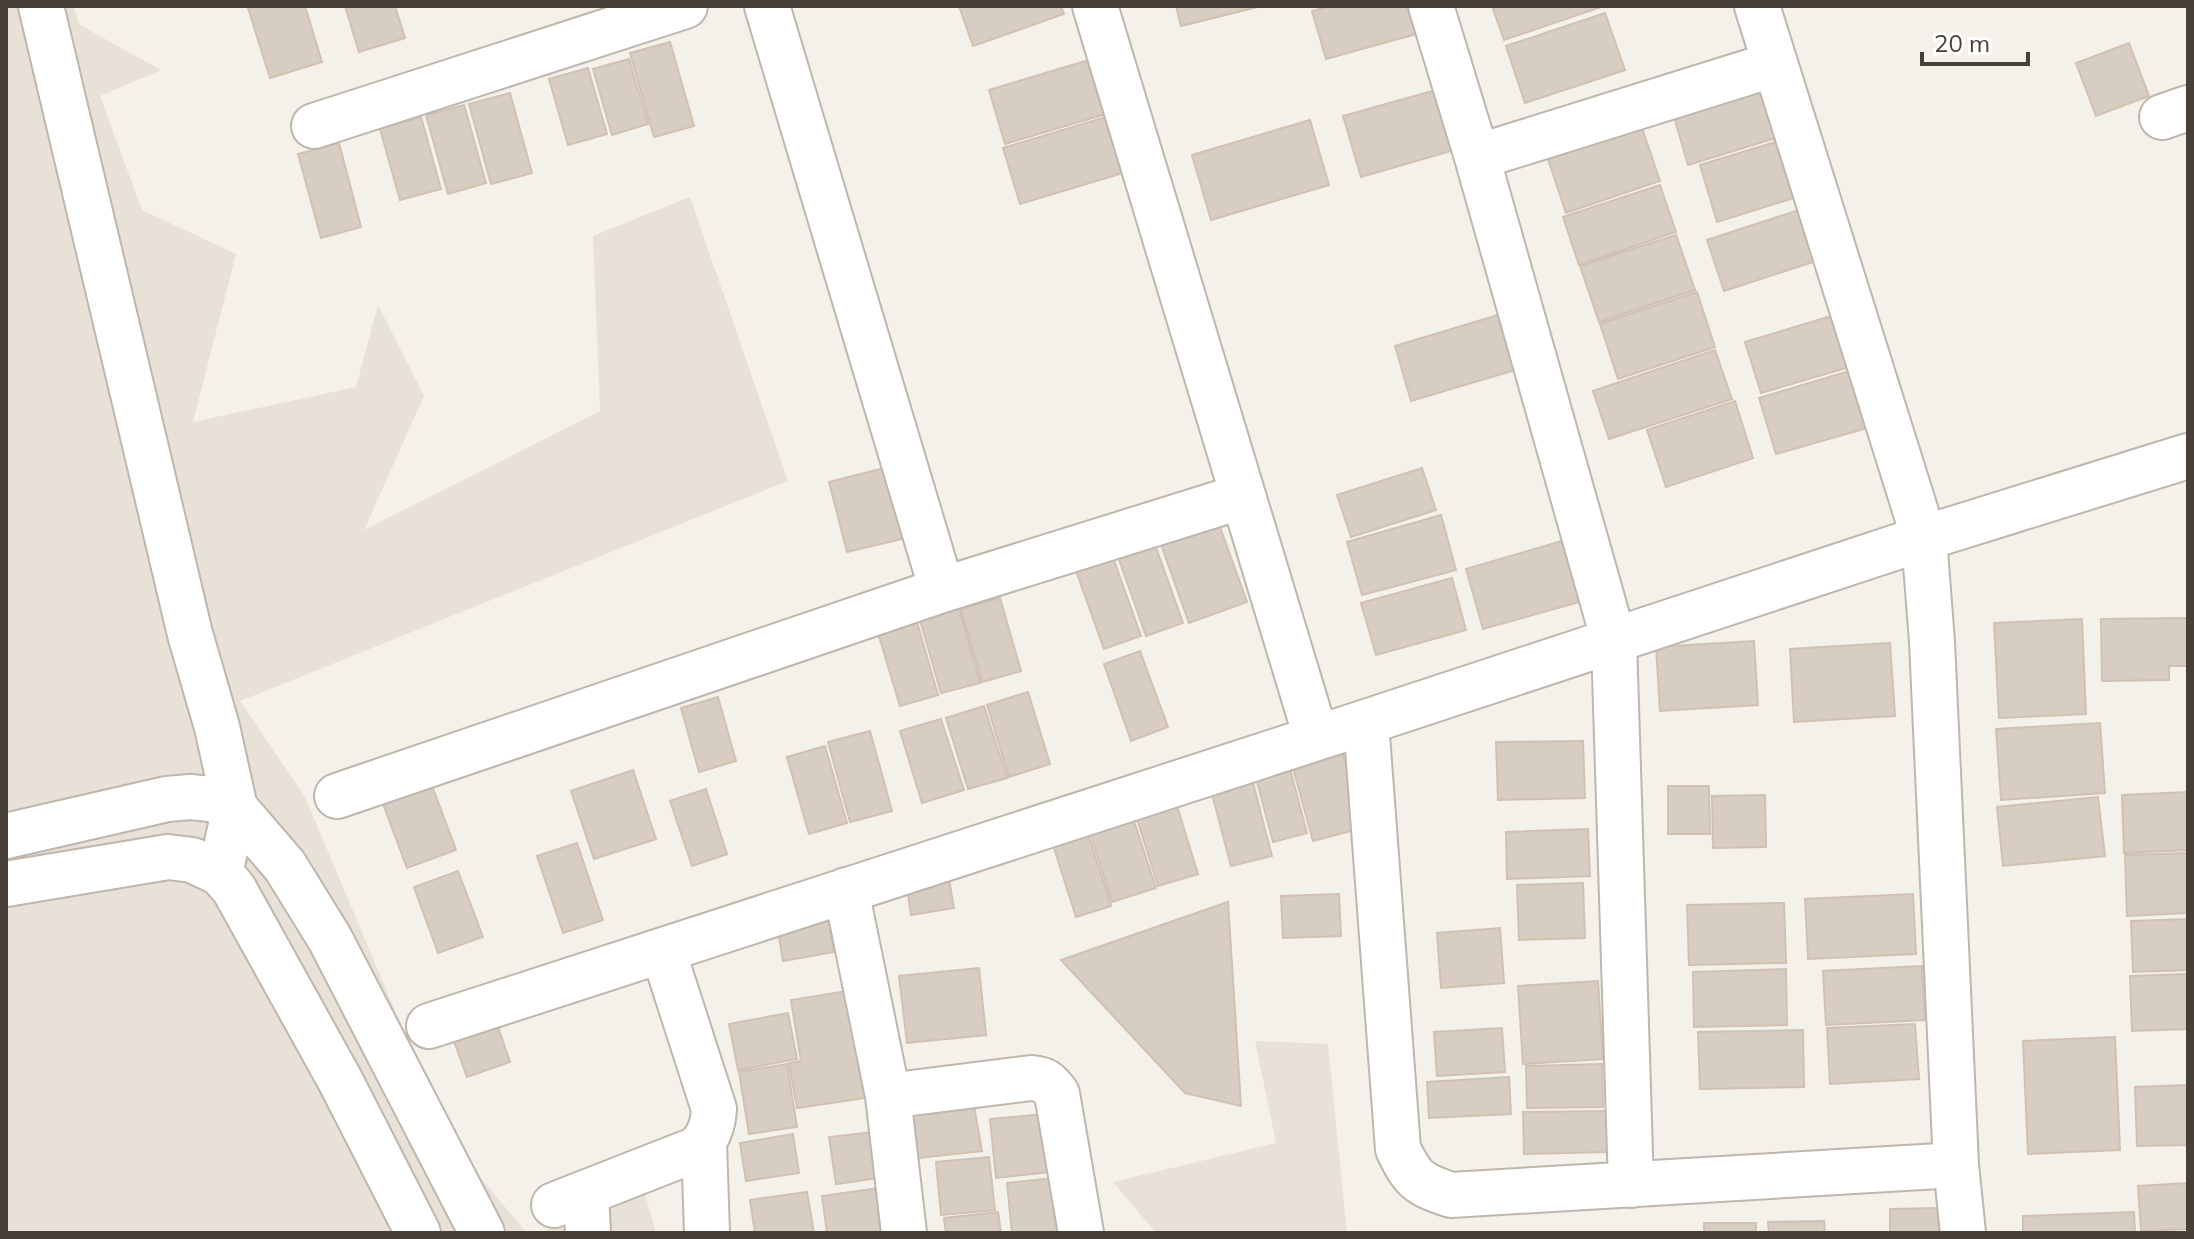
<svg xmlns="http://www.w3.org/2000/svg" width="2194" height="1239" font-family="Mulish,sans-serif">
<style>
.residential{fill:#e8e1d8}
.building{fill:#d8cdc3;stroke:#d0c1b3;stroke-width:2}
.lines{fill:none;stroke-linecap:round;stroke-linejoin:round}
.minor-casing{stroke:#bfb6ad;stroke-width:48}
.minor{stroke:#fff;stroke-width:44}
</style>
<rect width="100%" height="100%" fill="#f4f0ea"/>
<!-- residential -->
<path class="residential" d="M 6,6 L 73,6 L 80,25 L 161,70 L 100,96 L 142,210 L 236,254 L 193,422 L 356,387 L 378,305 L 424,396 L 364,530 L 600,411 L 593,236 L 690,197 L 788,481 L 240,701 L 305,797 L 450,1141 L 527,1233 L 6,1233 Z
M 1255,1041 L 1328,1044 L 1347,1233 L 1156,1233 L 1113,1182 L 1276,1143 Z
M 642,1183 L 656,1233 L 542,1233 Z"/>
<!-- building -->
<path class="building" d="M 254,6 L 305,6 L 322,62 L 270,78 L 248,8 Z
M 345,6 L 395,6 L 405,38 L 359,52 Z
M 959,6 L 1061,6 L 1064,14 L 973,46 Z
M 1176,6 L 1262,6 L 1181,26 Z
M 1331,6 L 1412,6 L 1420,33 L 1326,59 L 1312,11 Z
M 1492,6 L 1604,6 L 1504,40 Z
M 1605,13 L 1625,70 L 1525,103 L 1506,46 Z
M 670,42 L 694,126 L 654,137 L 630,53 Z
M 2129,43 L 2149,96 L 2096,116 L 2076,63 Z
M 629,59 L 648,124 L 612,135 L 593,69 Z
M 1092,59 L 1109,113 L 1005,144 L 989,90 Z
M 588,68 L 607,134 L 568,145 L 549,79 Z
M 1767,88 L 1782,136 L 1688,165 L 1674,117 Z
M 1436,90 L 1454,150 L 1361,177 L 1343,116 Z
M 510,93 L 532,173 L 491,184 L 469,104 Z
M 464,105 L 486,183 L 448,194 L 426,115 Z
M 1109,116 L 1126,172 L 1020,204 L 1003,148 Z
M 421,117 L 441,189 L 400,200 L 380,129 Z
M 1310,120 L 1329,185 L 1211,220 L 1192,155 Z
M 1642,128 L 1660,181 L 1566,213 L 1548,159 Z
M 1782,140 L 1800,196 L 1717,222 L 1700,165 Z
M 339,143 L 361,227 L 321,238 L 298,154 Z
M 1660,185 L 1676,232 L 1579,265 L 1563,217 Z
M 1808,207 L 1825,258 L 1724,291 L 1707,240 Z
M 1676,235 L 1695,290 L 1599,322 L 1580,266 Z
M 1697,292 L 1715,347 L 1618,379 L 1600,324 Z
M 1841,313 L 1856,365 L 1761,393 L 1745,342 Z
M 1498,315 L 1515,370 L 1411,401 L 1395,346 Z
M 1715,350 L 1732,399 L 1609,439 L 1593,391 Z
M 1856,369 L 1874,426 L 1776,454 L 1759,398 Z
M 1735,401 L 1753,458 L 1666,487 L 1647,430 Z
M 892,466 L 910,537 L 847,552 L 829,482 Z
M 1422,468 L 1436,510 L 1351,537 L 1337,495 Z
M 1441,515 L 1456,570 L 1362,595 L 1347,542 Z
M 1216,516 L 1247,602 L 1189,623 L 1158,536 Z
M 1572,538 L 1590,599 L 1483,629 L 1466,569 Z
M 1153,539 L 1183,623 L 1146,636 L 1116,551 Z
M 1111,552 L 1141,636 L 1104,649 L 1074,565 Z
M 1452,578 L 1466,630 L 1376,655 L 1361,603 Z
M 1000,598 L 1021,671 L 982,682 L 961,609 Z
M 959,609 L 980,683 L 941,693 L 920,620 Z
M 2188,618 L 2188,666 L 2169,666 L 2169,680 L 2102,681 L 2101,619 Z
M 2082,619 L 2086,714 L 1999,718 L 1994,623 Z
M 917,622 L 938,695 L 900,706 L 878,633 Z
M 1754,641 L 1758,705 L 1660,711 L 1656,647 Z
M 1890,643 L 1895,716 L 1794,722 L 1790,649 Z
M 1140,651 L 1168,727 L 1131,741 L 1104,664 Z
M 1028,692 L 1050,764 L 1009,777 L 987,705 Z
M 718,697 L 736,761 L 699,772 L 681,708 Z
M 984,706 L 1007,778 L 968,789 L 946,718 Z
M 941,719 L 964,790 L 922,803 L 900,731 Z
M 2100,723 L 2105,793 L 2001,800 L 1996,729 Z
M 870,731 L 892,811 L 850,822 L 828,742 Z
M 1583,741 L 1585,798 L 1498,800 L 1496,742 Z
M 825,746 L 847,823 L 809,834 L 787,757 Z
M 1343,755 L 1362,828 L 1313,841 L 1293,768 Z
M 1289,765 L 1307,833 L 1273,842 L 1255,774 Z
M 633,770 L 656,839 L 594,859 L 571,791 Z
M 1252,779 L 1272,856 L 1231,866 L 1211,790 Z
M 431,783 L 456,850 L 407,868 L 382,801 Z
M 1668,786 L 1709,786 L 1710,834 L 1668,834 Z
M 706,789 L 727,854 L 692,866 L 670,801 Z
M 2188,792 L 2188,850 L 2124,853 L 2122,795 Z
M 1765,795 L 1766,847 L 1713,848 L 1712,796 Z
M 2098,797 L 2105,856 L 2003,866 L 1997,807 Z
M 1177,806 L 1198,874 L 1158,886 L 1137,819 Z
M 1131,812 L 1156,888 L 1112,902 L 1088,826 Z
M 1588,829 L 1590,876 L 1507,879 L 1506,832 Z
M 1088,834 L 1111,906 L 1076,917 L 1053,845 Z
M 577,843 L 603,920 L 563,933 L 537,856 Z
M 2188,853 L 2188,913 L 2127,916 L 2125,855 Z
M 458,871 L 483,937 L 438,953 L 414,887 Z
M 948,874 L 954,908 L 911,915 L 906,880 Z
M 1583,883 L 1585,938 L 1519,940 L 1517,885 Z
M 1339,894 L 1341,936 L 1283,938 L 1281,896 Z
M 1913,894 L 1916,954 L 1808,959 L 1805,899 Z
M 1228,902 L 1241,1106 L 1185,1093 L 1061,960 Z
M 1784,903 L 1786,963 L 1689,965 L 1687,905 Z
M 827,910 L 834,952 L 783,961 L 776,919 Z
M 2188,919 L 2188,970 L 2133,972 L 2131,921 Z
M 1500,928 L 1504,983 L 1441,988 L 1437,933 Z
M 1922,966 L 1925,1020 L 1826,1025 L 1823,971 Z
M 979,968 L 986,1035 L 907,1043 L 899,976 Z
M 1786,969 L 1787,1025 L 1694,1027 L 1693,972 Z
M 2188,974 L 2188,1029 L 2132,1031 L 2130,976 Z
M 1598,981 L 1603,1059 L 1523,1064 L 1518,986 Z
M 861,989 L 879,1096 L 797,1108 L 789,1063 L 801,1061 L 791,1000 Z
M 788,1013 L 797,1059 L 738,1070 L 729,1024 Z
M 495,1018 L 510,1062 L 467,1077 L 451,1033 Z
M 1915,1024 L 1919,1079 L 1830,1084 L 1827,1028 Z
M 1502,1028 L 1505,1072 L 1437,1076 L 1434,1032 Z
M 1803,1030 L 1804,1087 L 1700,1089 L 1698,1032 Z
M 2115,1037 L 2120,1150 L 2028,1154 L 2023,1041 Z
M 787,1064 L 797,1127 L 749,1134 L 739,1072 Z
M 1602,1064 L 1603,1107 L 1527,1108 L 1526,1066 Z
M 1509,1077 L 1511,1114 L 1429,1118 L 1427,1082 Z
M 2188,1085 L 2188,1145 L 2137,1146 L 2135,1087 Z
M 971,1089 L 982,1151 L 918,1158 L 907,1098 Z
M 1607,1111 L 1608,1152 L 1524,1154 L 1523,1112 Z
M 1045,1114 L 1051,1172 L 996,1178 L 990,1119 Z
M 872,1132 L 879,1178 L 836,1184 L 829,1137 Z
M 793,1134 L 799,1173 L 746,1181 L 740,1143 Z
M 989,1157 L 995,1210 L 941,1215 L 936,1162 Z
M 1054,1178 L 1059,1233 L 1012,1233 L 1007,1183 Z
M 2188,1183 L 2188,1229 L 2141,1231 L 2138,1186 Z
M 886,1187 L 892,1233 L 827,1233 L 822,1196 Z
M 807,1192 L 814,1233 L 755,1233 L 750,1200 Z
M 1938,1208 L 1939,1233 L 1890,1233 L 1890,1209 Z
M 998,1212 L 1001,1233 L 946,1233 L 944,1218 Z
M 2134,1212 L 2135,1233 L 2023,1233 L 2023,1216 Z
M 1824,1221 L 1825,1233 L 1769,1233 L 1768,1222 Z
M 1704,1223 L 1756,1223 L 1756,1233 L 1704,1233 Z"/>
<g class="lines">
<defs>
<path id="minor" d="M 41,6 L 190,634 L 217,727 L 235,808 L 220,873
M 767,6 L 942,590
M 1095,6 L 1316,737
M 1431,6 L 1477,157 L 1614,641 L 1631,1185
M 1757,6 L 1924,538 L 1932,642 L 1956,1165 L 1963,1233
M 2162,117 L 2188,108
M 314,126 L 685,6
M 1477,157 L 1775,64
M 1366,722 L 1398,1149 C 1413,1180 1418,1184 1451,1195 L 1956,1165
M 337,796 L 942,590 L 1243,496
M 6,836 L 167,799 L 190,797 L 211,799 L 235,808 L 285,866 L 330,939 L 482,1233
M 6,884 L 168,857 L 192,860 L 220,873 L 234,889 L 341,1082 L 418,1233
M 846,890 L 888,1096 L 904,1233
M 429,1026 L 1366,722 L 1924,538 L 2188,456
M 888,1096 L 1031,1078 C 1045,1079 1049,1083 1057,1094 L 1081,1233
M 704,1143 L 707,1233
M 586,1193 L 588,1233
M 554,1205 L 697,1149 C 709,1138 713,1125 714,1109 L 663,951"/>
</defs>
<!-- minor casing -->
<use href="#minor" class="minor-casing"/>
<!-- minor -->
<use href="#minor" class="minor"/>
</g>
<!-- border -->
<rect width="2194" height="1239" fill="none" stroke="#484038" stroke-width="16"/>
<!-- scale -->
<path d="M1922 52v12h106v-12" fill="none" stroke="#484038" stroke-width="4"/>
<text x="1934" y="52" font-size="24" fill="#484038" stroke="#ffffff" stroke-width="6" paint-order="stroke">20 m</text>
</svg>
